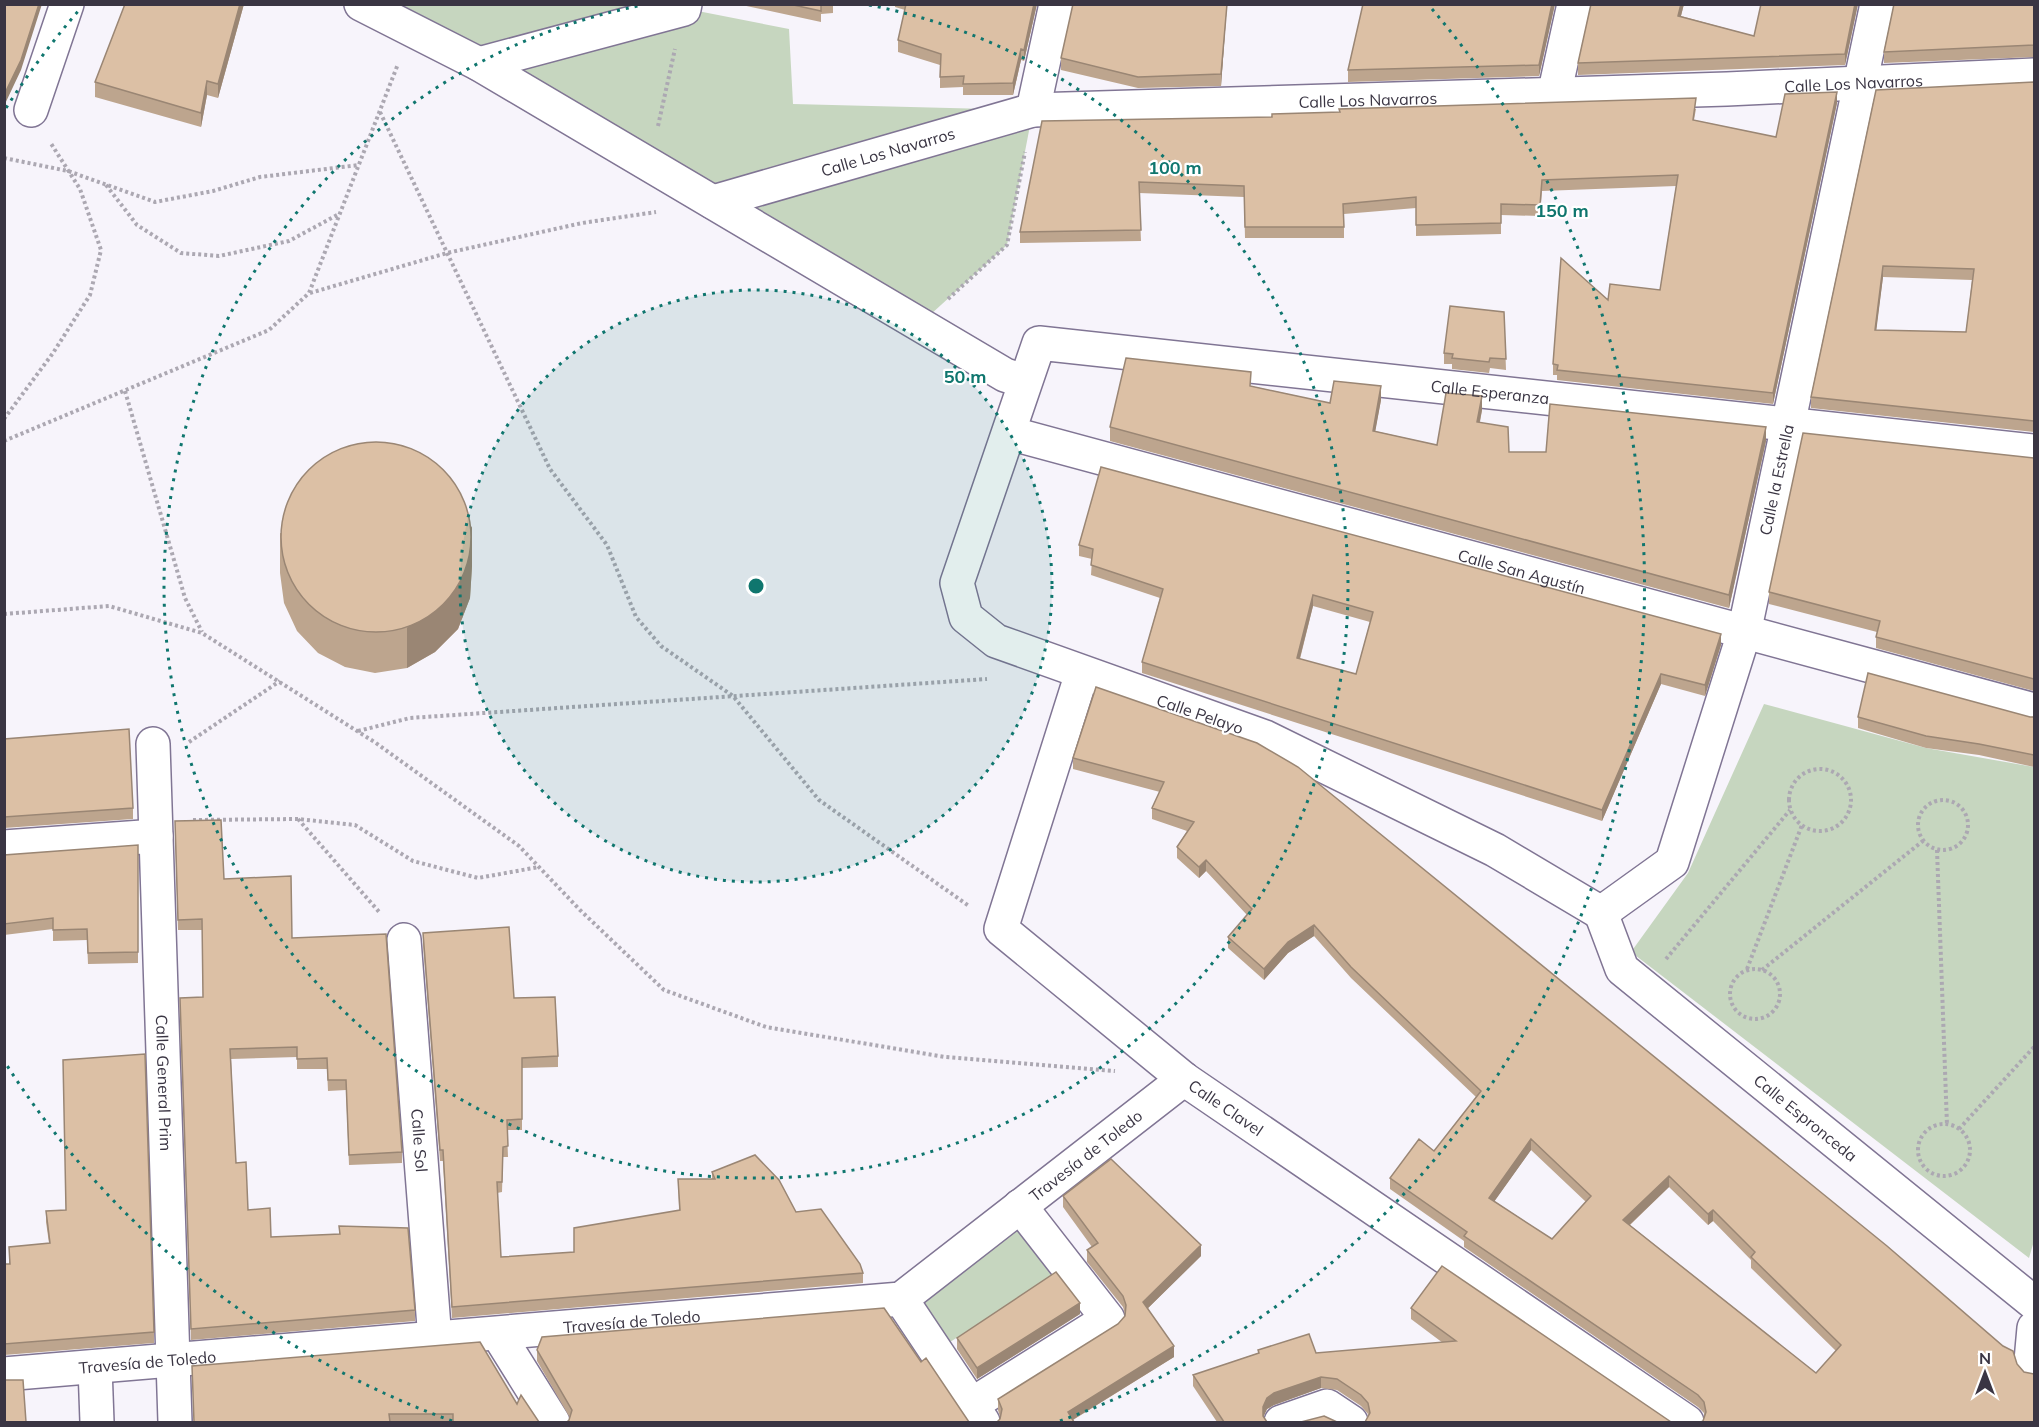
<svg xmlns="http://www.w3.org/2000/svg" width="2039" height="1427" font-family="Mulish,sans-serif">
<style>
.green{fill:#c6d6bf}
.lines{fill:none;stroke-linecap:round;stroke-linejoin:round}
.street-casing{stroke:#807594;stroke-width:36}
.path{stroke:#aca8b2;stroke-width:4;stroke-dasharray:3 3;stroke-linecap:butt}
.street{stroke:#fff;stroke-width:33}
.wall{fill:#bda58e;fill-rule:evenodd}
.shaded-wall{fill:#9a8674}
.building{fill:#dcc0a5;stroke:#9a8674;stroke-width:1.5;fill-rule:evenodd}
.ring{fill:none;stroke:#0f766e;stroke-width:3;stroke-dasharray:3 6}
.labels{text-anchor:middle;stroke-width:4.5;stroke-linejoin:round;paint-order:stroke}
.street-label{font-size:16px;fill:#3a3543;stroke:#fff}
.centre{fill:#0f766e;stroke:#fff;stroke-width:3}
.ring-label{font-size:18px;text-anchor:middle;font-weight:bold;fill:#0f766e;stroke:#fff;stroke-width:4.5;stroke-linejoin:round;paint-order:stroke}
</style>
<rect width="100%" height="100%" fill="#f7f4fb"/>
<!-- green -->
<path class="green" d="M 361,5 L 667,5 L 789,29 L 793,104 L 1033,110 L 1007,245 L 919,325 Z
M 1764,704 L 1926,748 L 2034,767 L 2034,1241 L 2029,1258 L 1631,952 L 1688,873 Z
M 1020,1206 L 1067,1267 L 936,1351 L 901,1299 Z"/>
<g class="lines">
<defs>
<g id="street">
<path d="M 361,4 L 479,64 L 1005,375 L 1024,381"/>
<path d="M 479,64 L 684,9 L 685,4"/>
<path d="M 1554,95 L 1574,4"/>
<path d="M 31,110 L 67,4"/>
<path d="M 1033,110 L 1056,4"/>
<path id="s1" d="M 713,202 L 1033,110 L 1727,89 L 2034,75"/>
<path id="s2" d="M 1009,433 L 2034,710"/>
<path id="s3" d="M 1082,673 L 1001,929 L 1184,1079 L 1687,1422"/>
<path id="s4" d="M 153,744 L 175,1422"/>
<path d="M 4,847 L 156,836"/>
<path id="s5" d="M 1601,913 L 1495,850 L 1265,737 L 996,641 L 966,617 L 957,583 L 1039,343 L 2034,451"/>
<path id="s6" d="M 1601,913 L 1672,862 L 1744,633 L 1877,4"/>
<path id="s7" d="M 1601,913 L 1622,969 L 2034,1303"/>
<path id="s8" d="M 404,940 L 435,1340"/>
<path d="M 901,1299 L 983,1422"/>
<path d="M 2034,1328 L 2031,1361 L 2034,1367"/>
<path d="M 498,1334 L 553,1422"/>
<path d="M 95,1367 L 97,1422"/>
<path id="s9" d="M 4,1374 L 901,1299 L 1184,1079"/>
<path d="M 971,1405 L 1108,1319 L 1020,1206"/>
<path d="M 1281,1422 L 1327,1406 L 1351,1422"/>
</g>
</defs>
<!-- street casing -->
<use href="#street" class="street-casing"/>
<!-- path -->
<path class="path" d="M 380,112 L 550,469 L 607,545 L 636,617 L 661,646 L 733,696 L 819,800 L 969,906
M 658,126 L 675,49
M 4,158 L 68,171 L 155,202 L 213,191 L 260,177 L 359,165
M 106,185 L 137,225 L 181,253 L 219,256 L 289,241 L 339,214
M 310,293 L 447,253 L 582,223 L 656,212
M 948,299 L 1007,245 L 1025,152
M 125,391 L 185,598 L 202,632
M 4,419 L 53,353 L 90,295 L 101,250 L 80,189 L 50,142
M 4,441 L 269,330 L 309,293 L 398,64
M 4,614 L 109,606 L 202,633 L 376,743 L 519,846 L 580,910 L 664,990 L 766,1027 L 945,1057 L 1115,1071
M 358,731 L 410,718 L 987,679
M 189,742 L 280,681
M1789 800a31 31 0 1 1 62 0a31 31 0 1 1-62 0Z
M1918 825a25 25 0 1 1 50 0a25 25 0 1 1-50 0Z
M 298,819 L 380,913
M 193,820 L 298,819 L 355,825 L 413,861 L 478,878 L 539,867
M 1937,850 L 1947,1125
M 1666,959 L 1790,810
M 1747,969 L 1802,825
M1730 994a25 25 0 1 1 50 0a25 25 0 1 1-50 0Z
M 1762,970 L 1924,840
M1918 1150a26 26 0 1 1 52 0a26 26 0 1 1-52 0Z
M 1959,1129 L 2034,1047"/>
<!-- street -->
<use href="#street" class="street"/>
</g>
<!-- wall -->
<path class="wall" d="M 125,4 L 244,4 L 218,98 L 207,95 L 201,127 L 95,97 L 95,82 Z
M 737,4 L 833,4 L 833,13 L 821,14 L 821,22 Z
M 895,4 L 1037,4 L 1024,61 L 1021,60 L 1013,95 L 963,95 L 963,87 L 940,88 L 940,65 L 898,52 L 898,40 L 905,10 L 895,7 Z
M 1227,4 L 1221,86 L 1138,88 L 1061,70 L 1061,58 Z
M 1555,4 L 1539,76 L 1348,82 L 1348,70 Z
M 1591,4 L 1684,4 L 1681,16 L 1754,36 L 1858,4 L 1845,65 L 1578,75 L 1578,63 Z
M 2034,4 L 2034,57 L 1884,63 L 1884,52 Z
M 2034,82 L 2034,432 L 1811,408 L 1811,397 L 1876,90 ZM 1883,277 L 1972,280 L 1966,332 L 1876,330 Z
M 1837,103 L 1773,404 L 1557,380 L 1557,375 L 1553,375 L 1553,364 L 1608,300 L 1660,290 L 1676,186 L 1542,191 L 1540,216 L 1501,215 L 1501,234 L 1416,236 L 1416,208 L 1344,214 L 1344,238 L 1245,238 L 1244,197 L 1139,193 L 1141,241 L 1020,243 L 1020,232 L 1272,117 L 1696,109 L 1694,120 L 1776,137 Z
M 1504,312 L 1506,370 L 1490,368 L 1489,373 L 1452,369 L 1452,364 L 1444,364 L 1444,353 Z
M 1251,386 L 1330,403 L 1381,400 L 1375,431 L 1437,445 L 1482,410 L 1480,422 L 1509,452 L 1546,452 L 1766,441 L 1729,608 L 1110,441 L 1110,427 Z
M 2032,458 L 2034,458 L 2034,691 L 1876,648 L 1876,637 L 1877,632 L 1769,604 L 1769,592 Z
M 280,533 L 472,566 L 470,598 L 458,629 L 435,652 L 407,668 L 375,673 L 345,667 L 318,653 L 297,631 L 284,603 L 280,573 Z
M 1079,545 L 1721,645 L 1705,696 L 1661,684 L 1602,821 L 1142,673 L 1142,662 L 1160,598 L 1091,575 L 1092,559 L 1079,556 ZM 1313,606 L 1370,622 L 1356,674 L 1300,659 Z
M 1096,687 L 2017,1364 L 2024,1372 L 2033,1375 L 1703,1421 L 1704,1416 L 1704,1413 L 1698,1407 L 1464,1247 L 1464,1241 L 1390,1189 L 1390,1178 L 1434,1151 L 1476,1097 L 1351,978 L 1314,936 L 1288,953 L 1264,980 L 1228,948 L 1228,937 L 1247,915 L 1206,871 L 1199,878 L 1177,858 L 1177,847 L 1187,831 L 1152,819 L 1152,808 L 1160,792 L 1073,769 L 1073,758 ZM 1531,1150 L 1586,1202 L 1552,1239 L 1494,1201 ZM 1669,1187 L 1708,1225 L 1713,1221 L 1751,1260 L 1751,1268 L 1836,1351 L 1816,1373 L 1630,1225 Z
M 1858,717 L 2034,717 L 2034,767 L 1979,755 L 1926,748 L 1858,728 Z
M 4,739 L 133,808 L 133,819 L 4,828 Z
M 175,832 L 224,879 L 292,938 L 402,1152 L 402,1163 L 349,1165 L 346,1090 L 328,1091 L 327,1069 L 297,1069 L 297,1057 L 231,1059 L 236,1163 L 248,1210 L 271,1237 L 339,1234 L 339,1226 L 415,1310 L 415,1321 L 191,1340 L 180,1009 L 203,997 L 202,930 L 178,930 Z
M 138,845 L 138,963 L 88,964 L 87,940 L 53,941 L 53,929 L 4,935 L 4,855 Z
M 423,933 L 514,998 L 558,1056 L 558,1067 L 522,1068 L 522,1130 L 507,1130 L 508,1157 L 503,1157 L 502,1192 L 497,1193 L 501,1257 L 574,1252 L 679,1210 L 678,1179 L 712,1179 L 712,1172 L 796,1212 L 863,1273 L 863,1283 L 452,1318 L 443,1161 L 440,1161 L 423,944 Z
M 1063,1196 L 1201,1256 L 1148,1308 L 1174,1357 L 1073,1420 L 1000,1419 L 1000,1417 L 998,1410 L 998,1399 L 1118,1324 L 1125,1316 L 1125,1314 L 1123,1307 L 1087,1262 L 1087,1250 L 1092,1247 L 1063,1207 Z
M 46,1211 L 154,1332 L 154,1343 L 4,1355 L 4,1264 L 9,1264 L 9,1247 L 49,1243 L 46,1222 Z
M 1411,1308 L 1671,1422 L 1366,1422 L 1368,1414 L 1361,1406 L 1337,1390 L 1321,1388 L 1274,1405 L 1267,1409 L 1263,1417 L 1267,1422 L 1217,1422 L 1193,1386 L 1193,1375 L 1258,1353 L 1258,1350 L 1316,1353 L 1443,1343 L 1411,1319 Z
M 1080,1314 L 977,1379 L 957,1349 L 957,1338 Z
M 537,1350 L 921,1362 L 967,1421 L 569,1420 L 570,1418 L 537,1361 Z
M 517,1404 L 539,1422 L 194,1422 Z"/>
<!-- shaded-wall -->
<path class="shaded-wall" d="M 39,4 L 42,4 L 21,70 L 4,106 L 4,95 Z
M 240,4 L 244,4 L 218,98 L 218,84 Z
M 1034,4 L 1037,4 L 1024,61 L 1024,50 Z
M 1227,4 L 1221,86 L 1221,74 Z
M 1552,4 L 1555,4 L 1539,76 L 1539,65 Z
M 1681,4 L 1684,4 L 1678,27 L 1678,16 Z
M 1855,4 L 1858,4 L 1845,65 L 1845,54 Z
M 1021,49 L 1021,60 L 1013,95 L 1013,83 Z
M 207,81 L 207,95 L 201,127 L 201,113 Z
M 1837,92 L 1837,103 L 1773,404 L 1773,393 Z
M 1883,266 L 1883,277 L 1875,341 L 1875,330 Z
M 1381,386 L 1381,400 L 1373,444 L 1373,431 Z
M 1482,396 L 1482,410 L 1477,435 L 1477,422 Z
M 1766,427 L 1766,441 L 1729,608 L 1729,595 Z
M 472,526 L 472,566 L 470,598 L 458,629 L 435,652 L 407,668 L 407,628 Z
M 1313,595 L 1313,606 L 1297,669 L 1297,658 Z
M 1721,634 L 1721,645 L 1705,696 L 1705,685 Z
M 1661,674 L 1661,684 L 1602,821 L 1602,810 Z
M 1206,860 L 1206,871 L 1199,878 L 1199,867 Z
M 1314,925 L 1314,936 L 1288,953 L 1264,980 L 1264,969 L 1288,942 Z
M 1531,1139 L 1531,1150 L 1489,1209 L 1489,1198 Z
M 1669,1176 L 1669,1187 L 1623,1231 L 1623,1220 Z
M 1713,1210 L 1713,1221 L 1708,1225 L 1708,1214 Z
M 1201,1245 L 1201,1256 L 1143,1313 L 1143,1302 Z
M 1080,1303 L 1080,1314 L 977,1379 L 977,1368 Z
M 1174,1346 L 1174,1357 L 1069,1422 L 1068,1412 Z
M 1321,1377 L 1321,1388 L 1274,1405 L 1267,1409 L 1263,1418 L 1263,1407 L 1267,1398 L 1274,1393 Z"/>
<!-- building -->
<path class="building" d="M 4,4 L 39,4 L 21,60 L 4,95 Z
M 125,4 L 240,4 L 218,84 L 207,81 L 201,113 L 95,82 Z
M 789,4 L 821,4 L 821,11 Z
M 906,4 L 1034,4 L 1024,50 L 1021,49 L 1013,83 L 963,84 L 964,76 L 940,77 L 941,54 L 898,40 Z
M 1073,4 L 1227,4 L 1221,74 L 1138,77 L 1061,58 Z
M 1363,4 L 1552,4 L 1539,65 L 1348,70 Z
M 1591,4 L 1681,4 L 1678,16 L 1754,36 L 1761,4 L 1855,4 L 1845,54 L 1578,63 Z
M 1894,4 L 2034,4 L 2034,45 L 1884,52 Z
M 2034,82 L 2034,421 L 1811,397 L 1876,90 ZM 1883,266 L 1974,269 L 1966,332 L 1875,330 Z
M 1837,92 L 1773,393 L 1557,370 L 1558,365 L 1553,364 L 1561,258 L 1608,300 L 1610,284 L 1660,290 L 1678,175 L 1542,180 L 1540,205 L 1501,204 L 1501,223 L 1416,225 L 1416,197 L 1343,204 L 1344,227 L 1245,227 L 1244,186 L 1139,182 L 1141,230 L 1020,232 L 1042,121 L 1272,117 L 1272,114 L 1340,112 L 1339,109 L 1696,98 L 1693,120 L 1776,137 L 1785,94 Z
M 1450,306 L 1504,312 L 1506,359 L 1490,358 L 1489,362 L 1452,358 L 1453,354 L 1444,353 Z
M 1126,358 L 1251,372 L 1250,386 L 1330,403 L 1334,381 L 1381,386 L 1373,431 L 1437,445 L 1446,393 L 1482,396 L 1477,422 L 1508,427 L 1509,452 L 1546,452 L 1550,404 L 1766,427 L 1729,595 L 1110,427 Z
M 1803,433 L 2034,458 L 2034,679 L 1876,637 L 1880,621 L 1769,592 Z
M281 537a95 95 0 1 1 190 0a95 95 0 1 1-190 0Z
M 1101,467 L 1721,634 L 1705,685 L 1661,674 L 1602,810 L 1142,662 L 1163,589 L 1091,565 L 1093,549 L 1079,545 ZM 1313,595 L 1373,612 L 1356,674 L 1297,658 Z
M 1868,673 L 2030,717 L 2034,717 L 2034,755 L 1979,744 L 1926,736 L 1858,717 Z
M 1096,687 L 1257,743 L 1298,767 L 1887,1246 L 2003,1346 L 2013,1351 L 2017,1364 L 2024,1372 L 2034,1374 L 2034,1422 L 1701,1422 L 1703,1421 L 1706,1412 L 1704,1402 L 1698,1395 L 1464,1236 L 1467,1232 L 1390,1178 L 1419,1139 L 1434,1151 L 1481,1091 L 1351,967 L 1314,925 L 1288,942 L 1264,969 L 1228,937 L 1252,909 L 1206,860 L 1199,867 L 1177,847 L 1194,822 L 1152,808 L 1164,782 L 1073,758 ZM 1531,1139 L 1591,1196 L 1552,1239 L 1489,1198 ZM 1669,1176 L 1708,1214 L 1713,1210 L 1755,1252 L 1751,1257 L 1841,1345 L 1816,1373 L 1623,1220 Z
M 129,729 L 133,808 L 4,817 L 4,739 Z
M 221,820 L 224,879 L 291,876 L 292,938 L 386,934 L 402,1152 L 349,1155 L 346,1080 L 328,1080 L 327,1058 L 297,1059 L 297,1047 L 230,1049 L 236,1163 L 246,1162 L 248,1210 L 270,1208 L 271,1237 L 340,1234 L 339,1226 L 408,1228 L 415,1310 L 191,1329 L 180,998 L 203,997 L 202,919 L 178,920 L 175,821 Z
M 138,845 L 138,952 L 88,953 L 87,929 L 53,930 L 53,918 L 4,924 L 4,855 Z
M 509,927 L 514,998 L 555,997 L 558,1056 L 522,1058 L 522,1119 L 507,1120 L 508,1146 L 503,1147 L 502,1182 L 497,1182 L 501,1257 L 574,1252 L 574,1228 L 680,1210 L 678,1179 L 715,1179 L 712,1172 L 755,1155 L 779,1180 L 796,1212 L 821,1209 L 860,1264 L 863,1273 L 452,1307 L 443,1150 L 440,1150 L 423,933 Z
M 145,1054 L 154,1332 L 4,1344 L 4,1264 L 10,1264 L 9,1247 L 50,1243 L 46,1211 L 66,1210 L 63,1060 Z
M 1111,1159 L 1201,1245 L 1143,1302 L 1174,1346 L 1068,1412 L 1074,1422 L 997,1422 L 1000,1419 L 1002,1409 L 998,1399 L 1118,1324 L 1125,1316 L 1126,1305 L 1123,1296 L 1087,1250 L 1098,1243 L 1063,1196 Z
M 1442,1266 L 1671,1422 L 1365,1422 L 1370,1413 L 1368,1403 L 1361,1395 L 1337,1379 L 1321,1377 L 1274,1393 L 1267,1398 L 1263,1407 L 1263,1416 L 1267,1422 L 1224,1422 L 1193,1375 L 1259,1353 L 1258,1350 L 1309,1334 L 1316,1353 L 1456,1341 L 1411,1308 Z
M 1056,1272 L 1080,1303 L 977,1368 L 957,1338 Z
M 884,1308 L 921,1362 L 926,1358 L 969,1422 L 567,1422 L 569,1420 L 572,1410 L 537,1350 L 542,1337 Z
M 480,1342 L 517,1404 L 521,1395 L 539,1422 L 453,1422 L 453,1414 L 389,1414 L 390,1422 L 194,1422 L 192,1366 Z
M 4,1380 L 23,1380 L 26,1422 L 4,1422 Z
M 1324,1416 L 1337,1422 L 1301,1422 Z"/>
<!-- distance rings -->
<circle cx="756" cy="586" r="296" fill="#0f766e" fill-opacity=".12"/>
<g class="ring">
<circle cx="756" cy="586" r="296"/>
<path d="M869 5A592 592 0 1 1 643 5"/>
<path d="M452 1421A889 889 0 0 1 6 1064M6 108A889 889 0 0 1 80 9M1432 9A889 889 0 0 1 1060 1421"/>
</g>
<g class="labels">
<!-- street labels -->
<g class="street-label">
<text dy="6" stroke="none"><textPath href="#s1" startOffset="1154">Calle Los Navarros</textPath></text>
<text dy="6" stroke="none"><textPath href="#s1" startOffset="668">Calle Los Navarros</textPath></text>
<text dy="6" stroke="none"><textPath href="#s1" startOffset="182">Calle Los Navarros</textPath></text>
<text dy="6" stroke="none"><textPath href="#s5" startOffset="1446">Calle Esperanza</textPath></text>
<text dy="6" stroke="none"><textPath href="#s6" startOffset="484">Calle la Estrella</textPath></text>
<text dy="6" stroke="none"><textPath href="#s2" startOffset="531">Calle San Agustín</textPath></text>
<text transform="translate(1200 714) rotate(19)" y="6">Calle Pelayo</text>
<text dy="6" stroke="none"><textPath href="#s4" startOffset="339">Calle General Prim</textPath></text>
<text dy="6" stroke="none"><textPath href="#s3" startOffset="556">Calle Clavel</textPath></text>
<text dy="6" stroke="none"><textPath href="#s7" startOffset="296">Calle Espronceda</textPath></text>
<text dy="6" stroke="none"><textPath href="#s8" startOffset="201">Calle Sol</textPath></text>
<text dy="6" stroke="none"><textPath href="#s9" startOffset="1134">Travesía de Toledo</textPath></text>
<text dy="6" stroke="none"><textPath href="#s9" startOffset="630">Travesía de Toledo</textPath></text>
<text dy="6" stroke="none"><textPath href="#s9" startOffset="144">Travesía de Toledo</textPath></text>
</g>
</g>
<circle cx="756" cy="586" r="9" class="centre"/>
<g class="ring-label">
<text x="1175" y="174">100 m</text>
<text x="1562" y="217">150 m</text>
<text x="965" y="383">50 m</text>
</g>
<!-- border -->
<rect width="2039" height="1427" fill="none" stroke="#3a3543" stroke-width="12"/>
<!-- north arrow -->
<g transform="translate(1985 1373)" stroke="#ffffff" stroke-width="4.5" paint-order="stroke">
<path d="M0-4.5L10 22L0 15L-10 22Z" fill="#3a3543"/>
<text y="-9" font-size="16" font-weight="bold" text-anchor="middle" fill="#3a3543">N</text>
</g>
</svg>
